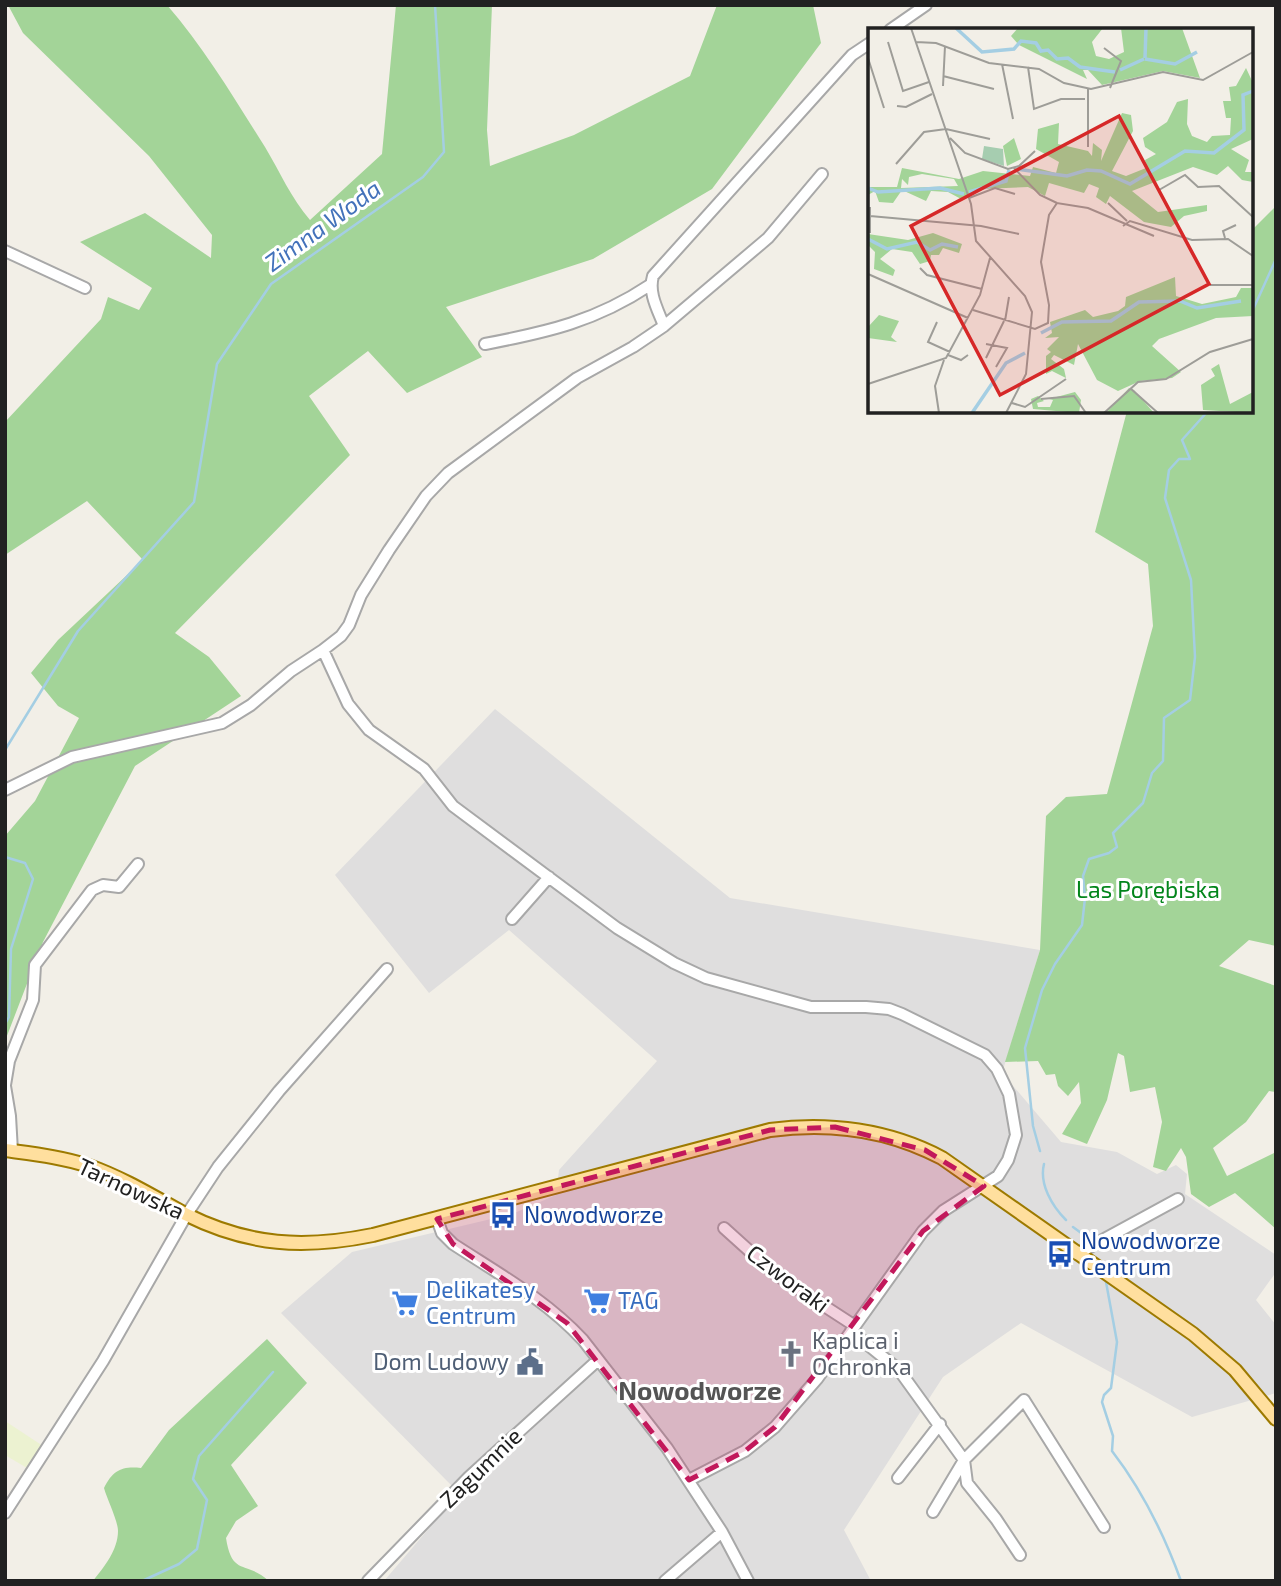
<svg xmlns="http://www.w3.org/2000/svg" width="1281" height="1586" font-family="'Exo 2',sans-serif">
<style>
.residential{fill:#dfdede}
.farmland{fill:#ecf2d1}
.forest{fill:#a3d498}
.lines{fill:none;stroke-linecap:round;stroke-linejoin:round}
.stream{stroke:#a4cee3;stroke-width:2.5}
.minor-casing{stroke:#a8a8a8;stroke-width:14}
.major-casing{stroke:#9d7a00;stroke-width:16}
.minor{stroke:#fff;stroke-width:10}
.major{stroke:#ffdf9e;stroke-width:12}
.marked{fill:#c2185b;fill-opacity:0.2;stroke:#c2185b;stroke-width:5;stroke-dasharray:14 9;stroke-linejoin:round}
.labels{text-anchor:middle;stroke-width:6;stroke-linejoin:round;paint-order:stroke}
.park-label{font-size:23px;fill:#03851b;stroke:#fff}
.street-label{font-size:23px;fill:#212121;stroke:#fff}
.transit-label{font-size:23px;fill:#164399;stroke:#fff;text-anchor:start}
.shop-label{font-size:23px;fill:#366cbe;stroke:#fff;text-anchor:start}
.worship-label{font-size:23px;fill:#5b616d;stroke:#fff;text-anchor:start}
.service-label{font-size:23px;fill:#4e5e75;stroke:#fff;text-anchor:end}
.water-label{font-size:24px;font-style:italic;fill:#4372ba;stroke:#fff}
.quarter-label{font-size:26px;font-weight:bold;fill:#545454;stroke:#fff}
.inset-river{fill:none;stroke:#a4cee3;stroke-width:3.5}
.inset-road{fill:none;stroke:#9e9d98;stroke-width:2}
.view{fill:#d62828;fill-opacity:0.15;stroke:#d62828;stroke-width:3.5}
.inset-edge{fill:none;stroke:#212121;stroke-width:3.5}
</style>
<rect width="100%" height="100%" fill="#f2efe7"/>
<!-- residential -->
<path class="residential" d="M 495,709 L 730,898 L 1040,950 L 1002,1073 L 1061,1142 L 1117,1152 L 1157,1174 L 1176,1165 L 1187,1174 L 1185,1194 L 1276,1255 L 1276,1272 L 1256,1300 L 1276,1325 L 1276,1393 L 1192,1417 L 1021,1323 L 943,1377 L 844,1530 L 871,1581 L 384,1581 L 454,1499 L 452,1486 L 281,1313 L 352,1252 L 512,1214 L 556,1195 L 559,1170 L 657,1061 L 509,930 L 429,993 L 335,875 Z"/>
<!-- farmland -->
<path class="farmland" d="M 5,1421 L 43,1446 L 27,1468 L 5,1455 Z"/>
<!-- forest -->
<path class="forest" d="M 8,5 L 167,5 C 205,49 234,98 265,147 C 280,172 291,198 310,220 L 382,154 L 396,5 L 492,5 L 487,130 L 490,166 L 574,135 L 690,76 L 717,5 L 813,5 L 821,43 L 712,189 L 593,259 L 446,307 L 482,357 L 407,393 L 368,351 L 309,396 L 350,455 L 175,633 L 209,657 L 241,696 L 135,766 L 43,942 L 5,1041 L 5,836 L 35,801 L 79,718 L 58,706 L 31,673 L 58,640 L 143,560 L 87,501 L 5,555 L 5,422 L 101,319 L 108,297 L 139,310 L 152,288 L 80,242 L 145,213 L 211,258 L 212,235 L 149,156 L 23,33 Z
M 1276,206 L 1276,946 L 1249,940 L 1219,966 L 1276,986 L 1276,1092 L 1269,1091 L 1246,1122 L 1213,1148 L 1227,1176 L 1276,1152 L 1276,1229 L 1235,1193 L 1209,1207 L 1191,1194 L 1186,1157 L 1181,1148 L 1166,1171 L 1153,1167 L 1162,1122 L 1155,1087 L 1130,1092 L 1124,1056 L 1118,1053 L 1107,1100 L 1087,1144 L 1062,1134 L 1081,1103 L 1079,1082 L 1068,1096 L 1058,1086 L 1055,1074 L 1046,1075 L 1038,1061 L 1005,1062 L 1040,950 L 1046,816 L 1066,797 L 1107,794 L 1153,626 L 1148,564 L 1095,532 L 1127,411 L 1251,411 L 1251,231 Z
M 267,1339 L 307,1383 L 231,1465 L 258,1506 L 236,1521 L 226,1538 C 232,1577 246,1560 269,1581 L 93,1581 C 104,1567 118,1550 118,1531 C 118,1521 107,1499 104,1488 C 113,1470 122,1466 141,1468 L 169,1430 Z"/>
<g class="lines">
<!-- stream -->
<path class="stream" d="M 1251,314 L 1276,259
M 5,750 L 78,631 L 194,502 L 217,364 L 271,284 L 423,177 L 444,152 L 435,5
M 5,857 L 25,863 L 33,879 L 11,949 L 9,1017 L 5,1024
M 1040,1151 L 1033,1126 L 1025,1048 L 1042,990 L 1055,964 L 1082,925 L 1085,898 L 1083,876 L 1089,859 L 1109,853 L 1117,847 L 1113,833 L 1143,803 L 1152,773 L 1163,761 L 1164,718 L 1190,700 L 1195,657 L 1191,580 L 1165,498 L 1169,470 L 1179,459 L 1190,459 L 1182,440 L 1208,411
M 1044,1164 C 1039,1184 1052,1206 1066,1220
M 1073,1227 L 1092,1241
M 1106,1282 L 1117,1342 L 1111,1388 L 1104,1395 L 1102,1402 L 1113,1436 L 1112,1451 C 1142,1490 1164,1534 1181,1581
M 142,1581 L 179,1564 L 197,1549 L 207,1500 L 193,1479 L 199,1456 L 273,1372"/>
<defs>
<path id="minor" d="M 890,30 L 926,5
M 5,251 L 85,288
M 664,326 C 658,310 648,293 653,276 L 852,55 L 870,43
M 485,344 C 548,332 596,321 650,285
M 5,790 L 72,757 L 222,723 L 251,705 L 291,671 L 323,650
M 512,919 L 549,877
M 5,1085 L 9,1061 L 33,1000 L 35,965 L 92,890 L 103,885 L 119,887 L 138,864
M 5,1086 L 10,1116 L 12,1151
M 437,1219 L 442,1233 L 453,1244 C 499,1274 546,1300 583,1340 L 667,1448 L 722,1532 L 748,1581
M 724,1228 L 775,1274 L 855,1326
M 1077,1254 L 1178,1199
M 851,1331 L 899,1370 L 964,1460 L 967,1483 L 996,1519 L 1020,1555
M 898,1478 L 940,1424
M 689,1480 L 745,1451 L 775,1427 L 817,1379 L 923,1231 L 943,1211 L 998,1176 L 1008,1160 L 1016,1135 L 1009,1094 L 997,1069 L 985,1055 L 902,1014 L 889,1009 L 866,1007 L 811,1007 L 706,978 L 674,963 L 617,928 L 453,806 L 424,769 L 369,730 L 348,704 L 323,650 L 341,636 L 349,625 L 361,595 L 389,550 L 426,496 L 448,473 L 577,378 L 633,347 L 664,326 L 768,238 L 822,174
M 933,1512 L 964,1460 L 1024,1400 L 1104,1527
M 5,1513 L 103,1361 L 187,1214 L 218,1167 L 279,1091 L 387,969
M 368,1581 L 469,1477 L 598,1360
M 665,1581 L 722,1532"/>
<path id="major" d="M 5,1150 C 34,1154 62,1157 89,1166 C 123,1178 154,1197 185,1214 C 249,1246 304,1249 373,1235 L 770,1130 C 829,1122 889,1130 942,1158 L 1193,1334 L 1235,1370 L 1276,1419"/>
</defs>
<!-- minor casing -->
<use href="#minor" class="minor-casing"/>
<!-- major casing -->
<use href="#major" class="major-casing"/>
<!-- minor -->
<use href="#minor" class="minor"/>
<!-- major -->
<use href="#major" class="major"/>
</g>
<!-- marked area -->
<path class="marked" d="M 835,1127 L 925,1150 L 984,1186 L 923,1231 L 775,1427 L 745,1451 L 689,1480 L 567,1323 L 453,1244 L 437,1219 L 770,1130 Z"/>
<!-- icons -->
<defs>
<symbol id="bus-bare" viewBox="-9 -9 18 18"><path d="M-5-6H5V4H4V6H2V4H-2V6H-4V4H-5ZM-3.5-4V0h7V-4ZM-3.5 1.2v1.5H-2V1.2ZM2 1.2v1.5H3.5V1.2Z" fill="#1a4fb4" stroke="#fff" stroke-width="2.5" paint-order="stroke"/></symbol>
<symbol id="supermarket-bare" viewBox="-9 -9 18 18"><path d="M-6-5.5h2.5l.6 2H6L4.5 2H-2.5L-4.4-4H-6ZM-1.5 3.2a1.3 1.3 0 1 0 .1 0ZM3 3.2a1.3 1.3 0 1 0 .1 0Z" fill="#3f7fe0" stroke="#fff" stroke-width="2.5" paint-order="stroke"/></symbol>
<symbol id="church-bare" viewBox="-9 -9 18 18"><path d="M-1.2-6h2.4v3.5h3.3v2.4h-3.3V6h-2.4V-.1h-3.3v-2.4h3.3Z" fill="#6b7280" stroke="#fff" stroke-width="2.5" paint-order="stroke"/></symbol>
<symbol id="civic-bare" viewBox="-9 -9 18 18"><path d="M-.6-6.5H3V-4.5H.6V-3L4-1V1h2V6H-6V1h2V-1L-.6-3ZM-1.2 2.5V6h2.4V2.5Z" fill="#5c6f8a" stroke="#fff" stroke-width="2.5" paint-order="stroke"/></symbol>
</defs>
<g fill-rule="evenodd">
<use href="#bus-bare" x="484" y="1196" width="38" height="38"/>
<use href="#bus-bare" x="1041" y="1235" width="38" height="38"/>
<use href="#supermarket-bare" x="578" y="1282" width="38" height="38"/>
<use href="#supermarket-bare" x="386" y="1284" width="38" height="38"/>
<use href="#church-bare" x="772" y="1335" width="38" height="38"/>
<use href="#civic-bare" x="511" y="1343" width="38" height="38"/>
</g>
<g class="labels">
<!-- park labels -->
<g class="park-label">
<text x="1148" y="898">Las Porębiska</text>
</g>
<!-- street labels -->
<g class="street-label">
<text transform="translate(131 1189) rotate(25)" y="8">Tarnowska</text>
<text transform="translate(788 1279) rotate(37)" y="8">Czworaki</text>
<text transform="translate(481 1468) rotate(-44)" y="8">Zagumnie</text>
</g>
<!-- transit labels -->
<g class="transit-label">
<text x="524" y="1223">Nowodworze</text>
<text x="1081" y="1249">Nowodworze<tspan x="1081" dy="26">Centrum</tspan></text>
</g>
<!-- shop labels -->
<g class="shop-label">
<text x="426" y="1298">Delikatesy<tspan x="426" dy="26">Centrum</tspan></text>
<text x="618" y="1309">TAG</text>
</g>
<!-- worship labels -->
<g class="worship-label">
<text x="812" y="1349">Kaplica i<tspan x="812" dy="26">Ochronka</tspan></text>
</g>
<!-- service labels -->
<g class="service-label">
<text x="509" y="1370">Dom Ludowy</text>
</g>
<!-- water labels -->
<g class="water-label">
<text transform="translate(323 226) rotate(-36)" y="8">Zimna Woda</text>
</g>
<!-- quarter labels -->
<g class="quarter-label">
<text x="700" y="1400">Nowodworze</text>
</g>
</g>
<!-- overview -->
<g transform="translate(868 28)">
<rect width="385" height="385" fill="#f2efe7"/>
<path d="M 150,0 L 235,0 L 224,14 L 228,28 L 241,31 L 256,24 L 253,0 L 314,0 L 332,50 L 295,43 L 234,57 L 220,42 L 215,42 L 219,51 L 151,17 L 143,8 ZM 378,40 L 385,55 L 385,111 L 363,121 L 381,132 L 377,144 L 385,144 L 385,154 L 374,152 L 360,138 L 349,147 L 325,139 L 264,163 L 290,184 L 339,177 L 339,183 L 316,188 L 303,199 L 276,194 L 242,168 L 238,176 L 228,169 L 231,160 L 221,156 L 216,165 L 181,155 L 177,168 L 160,159 L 113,161 L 93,171 L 80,164 L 63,163 L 58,173 L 34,162 L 25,175 L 11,174 L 7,163 L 0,167 L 0,159 L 29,159 L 34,140 L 91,151 L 115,143 L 162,148 L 165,139 L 188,145 L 191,134 L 168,121 L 170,101 L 191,95 L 190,116 L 220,123 L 224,128 L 225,115 L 234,122 L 233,133 L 254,85 L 263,87 L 265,103 L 244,143 L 258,148 L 278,140 L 277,132 L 288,126 L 277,119 L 275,110 L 299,94 L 309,74 L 320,71 L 319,96 L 324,108 L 339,114 L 344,108 L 362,107 L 363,90 L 358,90 L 355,73 L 363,73 L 361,59 L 368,58 ZM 54,146 L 86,151 L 90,158 L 33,160 L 34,151 L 40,157 L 41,149 ZM 146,110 L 153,131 L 139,138 L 135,118 ZM 65,205 L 94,216 L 91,225 L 75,220 L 71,227 L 63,227 L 62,233 L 52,236 L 44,224 L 24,221 L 12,231 L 27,242 L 25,248 L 6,241 L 7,224 L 0,217 L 0,206 L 40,212 ZM 307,249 L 308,268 L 334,276 L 368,269 L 373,260 L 385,260 L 385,288 L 348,290 L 291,311 L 284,318 L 313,344 L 304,350 L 272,353 L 250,363 L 229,352 L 210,316 L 206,337 L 186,327 L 183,331 L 196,341 L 198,350 L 184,343 L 178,346 L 178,328 L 183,324 L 179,321 L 191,309 L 177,310 L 184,305 L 182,294 L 217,282 L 225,289 L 250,283 L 257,278 L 258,269 ZM 11,287 L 31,293 L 23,309 L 29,314 L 0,310 L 0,299 ZM 351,336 L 362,376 L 385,364 L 385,385 L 335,382 L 333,357 L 347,348 L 343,341 ZM 261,360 L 266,362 L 286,385 L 238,385 ZM 207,364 L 213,372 L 211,385 L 165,381 L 163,371 L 170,368 L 176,373 L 169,375 L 170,379 L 182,379 L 185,372 L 181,371 Z" fill="#a3d498" fill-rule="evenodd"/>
<path d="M 116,118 L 135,121 L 136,138 L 114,131 Z" fill="#a6cdb0"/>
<path class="inset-river" d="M 88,0 L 114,24 L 146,21 L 153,13 L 168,15 L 173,23 L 180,22 L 189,31 L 200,30 L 212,39 L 247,44M 277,30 L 278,0M 277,31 L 307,36 L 329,24M 252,42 L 276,31M 148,141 L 199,148 L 219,142 L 233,143 L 262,156 L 317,123 L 346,125 L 376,102 L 375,67 L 385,63M 0,160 L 10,164 L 72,160 L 96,166M 101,164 L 138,153 L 141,142M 0,211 L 19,221 L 49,214 L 62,222 L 74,216 L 90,219M 173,305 L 194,294 L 243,293 L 271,274 L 312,273 L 329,280 L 373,273M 104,385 L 138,335 L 157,325"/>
<path class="inset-road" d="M 43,0 L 103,176 L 108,213 L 157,268 L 164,284 L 158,346 L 138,385M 20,14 L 35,63 L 61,54M 48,14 L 68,15 L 121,35 L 171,41 L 196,55 L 223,61 L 295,44 L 335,52 L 385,24M 236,20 L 253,33 L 242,60M 0,30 L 16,80M 134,36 L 145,91M 160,39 L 166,81 L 193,71 L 217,71M 75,48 L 126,61M 75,58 L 77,18M 29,78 L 38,79 L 64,66M 82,110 L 97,125 L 140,141 L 151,138 L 167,123M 220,119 L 220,61M 28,136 L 56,104 L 78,101 L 122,111M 146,140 L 172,167 L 189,175M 291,162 L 317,147 L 330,159 L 351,158 L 385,189M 101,170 L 127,160 L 147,166M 240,175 L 259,193M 2,179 L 2,205M 2,188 L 113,198 L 151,206M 255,198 L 262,193 L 324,212 L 360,211 L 385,228M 357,210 L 355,203 L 368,197M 52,240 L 59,247 L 114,261M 0,246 L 100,290M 342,257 L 385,257M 105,282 L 167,301 L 180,295 L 181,277 L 173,234 L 181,187 L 189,175 L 220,180 L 286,208M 137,293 L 141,269M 69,294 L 60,314 L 82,324M 118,316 L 139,320 L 128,339M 80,327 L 93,332 L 100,327M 118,330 L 136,293M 0,356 L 78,330 L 112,267 L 122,230M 262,360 L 290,385M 173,371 L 206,368 L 218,385M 144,375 L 157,379 L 198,351M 71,385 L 67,358 L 76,332M 236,385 L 270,354 L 298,351 L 342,324 L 385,311"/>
<path class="view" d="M 251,88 L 341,256 L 132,367 L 43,198 Z"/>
<rect width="385" height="385" class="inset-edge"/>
</g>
<!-- border -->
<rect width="1281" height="1586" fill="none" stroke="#212121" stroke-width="14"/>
</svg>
